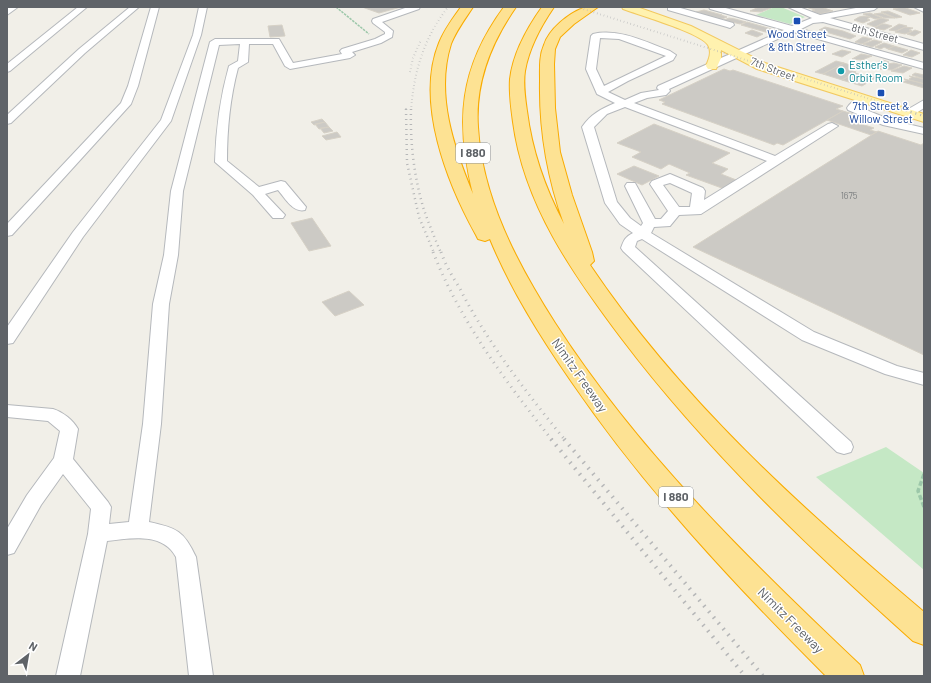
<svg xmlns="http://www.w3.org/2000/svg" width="931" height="683" font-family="Barlow,sans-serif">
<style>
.green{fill:#c5e8c5}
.building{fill:#cccac5;stroke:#d6d1c6}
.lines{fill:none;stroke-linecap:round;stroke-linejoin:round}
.minor-casing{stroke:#b5b8bc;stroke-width:2}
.major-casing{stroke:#f2c960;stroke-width:2}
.highway-casing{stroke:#f9ab00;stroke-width:2}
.path-far1{stroke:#9cc7a9;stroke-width:1.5;stroke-dasharray:2.5 1;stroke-linecap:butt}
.path{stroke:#9cc7a9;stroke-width:3.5;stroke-dasharray:5 2.5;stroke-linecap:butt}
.minor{fill:#fff;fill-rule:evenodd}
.major{fill:#fff2af;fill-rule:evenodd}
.highway{fill:#fde293;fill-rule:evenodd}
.rail-far3{stroke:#b6b7b8;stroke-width:2;stroke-dasharray:0.5 3;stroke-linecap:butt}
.rail-far2{stroke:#b6b7b8;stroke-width:2.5;stroke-dasharray:1 4;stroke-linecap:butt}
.rail-far1{stroke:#b6b7b8;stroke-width:3;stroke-dasharray:1 5;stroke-linecap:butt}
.rail{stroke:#b6b7b8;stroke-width:4;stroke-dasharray:1.5 6;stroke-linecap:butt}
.transit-dot{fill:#1a4fb4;stroke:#fff;stroke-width:1.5}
.culture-dot{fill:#0f9aa8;stroke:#fff;stroke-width:1.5}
.labels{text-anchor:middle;stroke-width:3;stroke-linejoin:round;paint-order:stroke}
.far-number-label{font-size:9px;fill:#7a7d7f}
.far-street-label{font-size:11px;fill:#5f6368;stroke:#fff}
.far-transit-label{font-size:11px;fill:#164399;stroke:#fff}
.far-culture-label{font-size:11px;fill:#0d838f;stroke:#fff;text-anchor:start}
.shield{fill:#fff;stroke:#8f9295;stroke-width:1}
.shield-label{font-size:12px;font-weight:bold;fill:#5f6368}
.street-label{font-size:13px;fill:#5f6368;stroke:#fff}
</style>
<rect width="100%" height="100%" fill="#f1efe8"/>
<!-- green -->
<path class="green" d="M 781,7 L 805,17 L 790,24 L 756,15 L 772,8 Z
M 886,447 L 924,473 L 924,570 L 816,477 Z"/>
<!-- building -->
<path class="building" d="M 362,7 L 401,7 L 379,13 Z
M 759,7 L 763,8 L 766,7 L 771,8 L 761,12 L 750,11 Z
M 806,7 L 821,7 L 833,11 L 819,14 L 812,11 L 815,10 Z
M 903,7 L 920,13 L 910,15 L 893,9 Z
M 704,10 L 722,15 L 721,15 L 727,17 L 722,19 L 696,12 Z
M 888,11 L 898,15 L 902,17 L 896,18 L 881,12 Z
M 870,13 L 882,18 L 875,19 L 863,14 Z
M 881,13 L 895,18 L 885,18 L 874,14 Z
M 864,16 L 870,17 L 867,19 L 870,20 L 863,23 L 854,20 L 859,17 Z
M 729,18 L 735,19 L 746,22 L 740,24 L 724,20 Z
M 881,18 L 889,20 L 875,27 L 867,24 Z
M 747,22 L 775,30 L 769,33 L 741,25 Z
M 882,24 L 885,24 L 892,26 L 884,30 L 874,28 Z
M 899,24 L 907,26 L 896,31 L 889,30 Z
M 282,25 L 285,36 L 270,37 L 268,26 Z
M 825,27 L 843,31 L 856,36 L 850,39 L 819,30 Z
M 905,27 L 913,28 L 909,30 L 912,31 L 905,34 L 895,32 Z
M 752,30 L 763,34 L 757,37 L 745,33 Z
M 915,30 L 921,32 L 914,36 L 907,34 Z
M 863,37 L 872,39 L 862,44 L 855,42 Z
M 874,40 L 882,42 L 872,47 L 863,44 Z
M 884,43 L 894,46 L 888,49 L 884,47 L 881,49 L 875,47 Z
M 894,46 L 908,50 L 902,53 L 888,49 Z
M 842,50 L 851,52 L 842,57 L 832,54 Z
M 911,50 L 920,53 L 912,57 L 903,55 Z
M 861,54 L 872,56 L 862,60 L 852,59 Z
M 883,60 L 889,62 L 882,67 L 872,64 Z
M 836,61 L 844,63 L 823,74 L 815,72 Z
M 844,63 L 856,67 L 850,70 L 856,72 L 842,80 L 823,74 Z
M 894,63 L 902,65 L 892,70 L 880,69 L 887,64 Z
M 904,66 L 912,68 L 903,73 L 891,71 Z
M 724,69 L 730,71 L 733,70 L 843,106 L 836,109 L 843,111 L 783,145 L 777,143 L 774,145 L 662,104 L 665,102 L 659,100 Z
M 855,73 L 865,76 L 852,83 L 842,80 Z
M 915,73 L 924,75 L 924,79 L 912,75 Z
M 868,75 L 877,77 L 862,86 L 852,83 Z
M 909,76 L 924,79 L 924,84 L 910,80 L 909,79 L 912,77 Z
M 904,79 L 922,83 L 924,85 L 924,88 L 903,82 L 907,80 Z
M 843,111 L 856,115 L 848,120 L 874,128 L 870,130 L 877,132 L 871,135 L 827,120 Z
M 322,119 L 325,122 L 314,125 L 311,122 Z
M 325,122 L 329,127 L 319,129 L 315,124 Z
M 654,124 L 730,153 L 712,163 L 728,169 L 721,174 L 744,183 L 730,191 L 686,175 L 690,173 L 669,164 L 661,169 L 632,157 L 641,152 L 617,143 Z
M 329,127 L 333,131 L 324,133 L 320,128 Z
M 878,131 L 921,145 L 924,143 L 924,355 L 693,247 Z
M 337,132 L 341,137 L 326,140 L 322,136 Z
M 634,166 L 659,176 L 642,185 L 617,174 Z
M 312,218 L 331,246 L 309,251 L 291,223 Z
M 349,291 L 364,305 L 335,316 L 322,302 Z"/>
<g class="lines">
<defs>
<path id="minor" d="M 9,7 L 18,7 L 7,15 L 7,8 Z
M 78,7 L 87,7 L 10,71 L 7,72 L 7,64 Z
M 130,7 L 139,7 L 85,53 L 11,123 L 7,124 L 7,115 L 79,49 Z
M 151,7 L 159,7 L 138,86 L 131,104 L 12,235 L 7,236 L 7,224 L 121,103 L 128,86 Z
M 199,7 L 207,7 L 201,35 L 171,121 L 83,237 L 13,343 L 7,344 L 7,327 L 73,232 L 161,120 L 193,35 Z
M 408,7 L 420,7 L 419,9 L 382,22 L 393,31 L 392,37 L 381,43 L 352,52 L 355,55 L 350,58 L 290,69 L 285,66 L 273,44 L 249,44 L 248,62 L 238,68 C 230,98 227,129 227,161 L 259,187 L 281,181 L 285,182 L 306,207 L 305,210 C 293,213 285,198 278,190 L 265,194 L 285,215 L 283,218 L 273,218 L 253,195 L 215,162 C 216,129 220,98 229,66 L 238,61 L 240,44 L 219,45 L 183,191 L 178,255 L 169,304 L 161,424 L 149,522 C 177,528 184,531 196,557 L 213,676 L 189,676 L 176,557 C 163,532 130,538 107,541 L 80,676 L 56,676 L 88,534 L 91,509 L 63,474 L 41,505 L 14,553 L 7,555 L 7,529 L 27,495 L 54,458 L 60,431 L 48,421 L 7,417 L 7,405 L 53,409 C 63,412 73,420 78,429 L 73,459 L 108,502 L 111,507 L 109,524 L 129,522 L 143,424 L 153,304 L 164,255 L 171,191 L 210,42 L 215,39 L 279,39 L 293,63 L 342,54 L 340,51 L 342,49 L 375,39 L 385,34 L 385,32 L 373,23 L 372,21 L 373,19 Z
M 668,7 L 677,7 L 733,23 L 734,25 L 730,28 L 727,27 L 668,10 Z
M 709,7 L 722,7 L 792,26 L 812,18 L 788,7 L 799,7 L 820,15 L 861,7 L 878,7 L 874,10 L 830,18 L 924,44 L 924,50 L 823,22 L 813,23 L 801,29 L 924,63 L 924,69 L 793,32 L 669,89 L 670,91 L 666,95 L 647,98 L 634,103 L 775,156 L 828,124 L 832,123 L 838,126 L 701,214 L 679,215 L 670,226 L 654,227 L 651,233 L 814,332 L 897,366 L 924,373 L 924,385 L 885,374 L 802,340 L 642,239 L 637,241 L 635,247 L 851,442 L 853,447 L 851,452 L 844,454 L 837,452 L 623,251 L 621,248 C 624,240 625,237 633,233 L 620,224 L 605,203 L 582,127 C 591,114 601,109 615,103 L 597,94 L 586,69 L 591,36 L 593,34 C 619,28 646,42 670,51 L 676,55 L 673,60 L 628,81 L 608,92 L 625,100 L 641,93 L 659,90 L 657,88 L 658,86 L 784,30 L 710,9 ZM 600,38 L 619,39 L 666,56 L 604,86 L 596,69 ZM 625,107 L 767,161 L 704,200 L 705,191 L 703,188 L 670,174 L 652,181 L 650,184 L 668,211 L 661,219 L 655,219 L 635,183 L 627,183 L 625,186 L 643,223 L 641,226 L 630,218 L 617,202 L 594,127 L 607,114 ZM 670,183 L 692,193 L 690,207 L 679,207 L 663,185 Z
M 914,7 L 924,7 L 924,12 Z
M 863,96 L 868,99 L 859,107 L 891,120 L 924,128 L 924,134 L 883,125 L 848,110 L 847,108 C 850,103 857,97 863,96 Z
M 924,100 L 924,108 L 913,115 L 905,115 L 904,113 L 905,111 Z"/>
<path id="major" d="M 622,7 L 637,7 L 691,26 L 765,63 L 924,114 L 924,122 L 757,69 L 721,50 L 721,58 L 716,69 L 708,69 L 706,66 C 709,59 712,52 708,45 C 701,33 639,15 623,9 Z"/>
<path id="highway" d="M 461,7 L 473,7 C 465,19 456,31 451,44 C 435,94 454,148 473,194 C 455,122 459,68 504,7 L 516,7 C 491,43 475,82 478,127 C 482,198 518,265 555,323 C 638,452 749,560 860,665 L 864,676 L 826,676 C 734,584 645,489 571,381 C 540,336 511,290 490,239 L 485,241 L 478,239 L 476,235 C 447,183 415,102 439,43 C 444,30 453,18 461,7 Z
M 542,7 L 554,7 C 541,26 529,48 525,71 C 523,84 525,97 527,111 C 532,151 545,188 564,224 C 547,177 539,130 540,81 C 540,69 539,56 544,45 C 549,29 568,14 583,8 C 587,6 593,7 598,7 L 574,24 L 560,37 L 555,49 L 554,64 L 555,108 L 560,152 L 572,195 L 592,252 L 594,261 L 590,265 C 680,399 802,509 924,612 L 924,645 L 913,641 C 808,547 707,451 622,339 C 573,274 524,205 513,122 C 511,108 509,93 510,79 C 513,53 527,28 542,7 Z"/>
</defs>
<!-- minor casing -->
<use href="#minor" class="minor-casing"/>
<!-- major casing -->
<use href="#major" class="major-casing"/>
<!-- highway casing -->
<use href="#highway" class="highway-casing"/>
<!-- path-far1 -->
<path class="path-far1" d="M 336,7 L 369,34"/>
<!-- path -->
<path class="path" d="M 924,474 L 918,491 L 924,507"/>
<!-- minor -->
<use href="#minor" class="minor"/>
<!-- major -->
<use href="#major" class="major"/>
<!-- highway -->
<use href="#highway" class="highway"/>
<!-- rail-far3 -->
<path class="rail-far3" d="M 577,7 L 905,110
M 410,72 L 413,58 L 421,40
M 406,108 L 406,110
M 411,110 C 414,71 424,38 448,7"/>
<!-- rail-far2 -->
<path class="rail-far2" d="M 406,109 L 407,163 L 419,217 L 434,253
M 411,109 C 410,143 414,177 424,210 C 429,224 435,239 441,253
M 901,109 L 924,116"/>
<!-- rail-far1 -->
<path class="rail-far1" d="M 433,252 C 460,321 506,382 552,440
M 441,252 C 445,264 452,276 459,287 C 487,342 526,392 565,440"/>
<!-- rail -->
<path class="rail" d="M 551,439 L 745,676
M 564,439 L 763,676"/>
</g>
<!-- markers -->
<g class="transit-dot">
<rect x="793" y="17" width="8" height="8" rx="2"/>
<rect x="877" y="89" width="8" height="8" rx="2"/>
</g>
<circle class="culture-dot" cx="841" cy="71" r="4"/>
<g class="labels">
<!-- far-number labels -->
<g class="far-number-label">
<text x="849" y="199">1675</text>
</g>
<!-- far-street labels -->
<g class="far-street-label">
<text transform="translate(875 33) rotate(15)" y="4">8th Street</text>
<text transform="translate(773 69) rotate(21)" y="4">7th Street</text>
</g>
<!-- far-transit labels -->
<g class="far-transit-label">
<text x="797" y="38">Wood Street<tspan x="797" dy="13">&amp; 8th Street</tspan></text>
<text x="881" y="110">7th Street &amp;<tspan x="881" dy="13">Willow Street</tspan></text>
</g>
<!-- far-culture labels -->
<g class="far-culture-label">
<text x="849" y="69">Esther's<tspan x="849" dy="13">Orbit Room</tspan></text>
</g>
<!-- shield labels -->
<g class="shield">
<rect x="456" y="143" width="34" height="20" rx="3"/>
<rect x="659" y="487" width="34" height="20" rx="3"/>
</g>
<g class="shield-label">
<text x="473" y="157">I 880</text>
<text x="676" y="501">I 880</text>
</g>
<!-- street labels -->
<g class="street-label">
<text transform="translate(580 375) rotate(55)" y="5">Nimitz Freeway</text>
<text transform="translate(791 620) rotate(45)" y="5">Nimitz Freeway</text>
</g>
</g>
<!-- border -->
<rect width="931" height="683" fill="none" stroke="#5f6368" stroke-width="16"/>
<!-- north arrow -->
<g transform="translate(28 655) rotate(31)" stroke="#ffffff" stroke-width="3" paint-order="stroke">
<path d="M0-3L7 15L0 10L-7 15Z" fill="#5f6368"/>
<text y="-6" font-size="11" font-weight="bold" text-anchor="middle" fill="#5f6368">N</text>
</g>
</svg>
